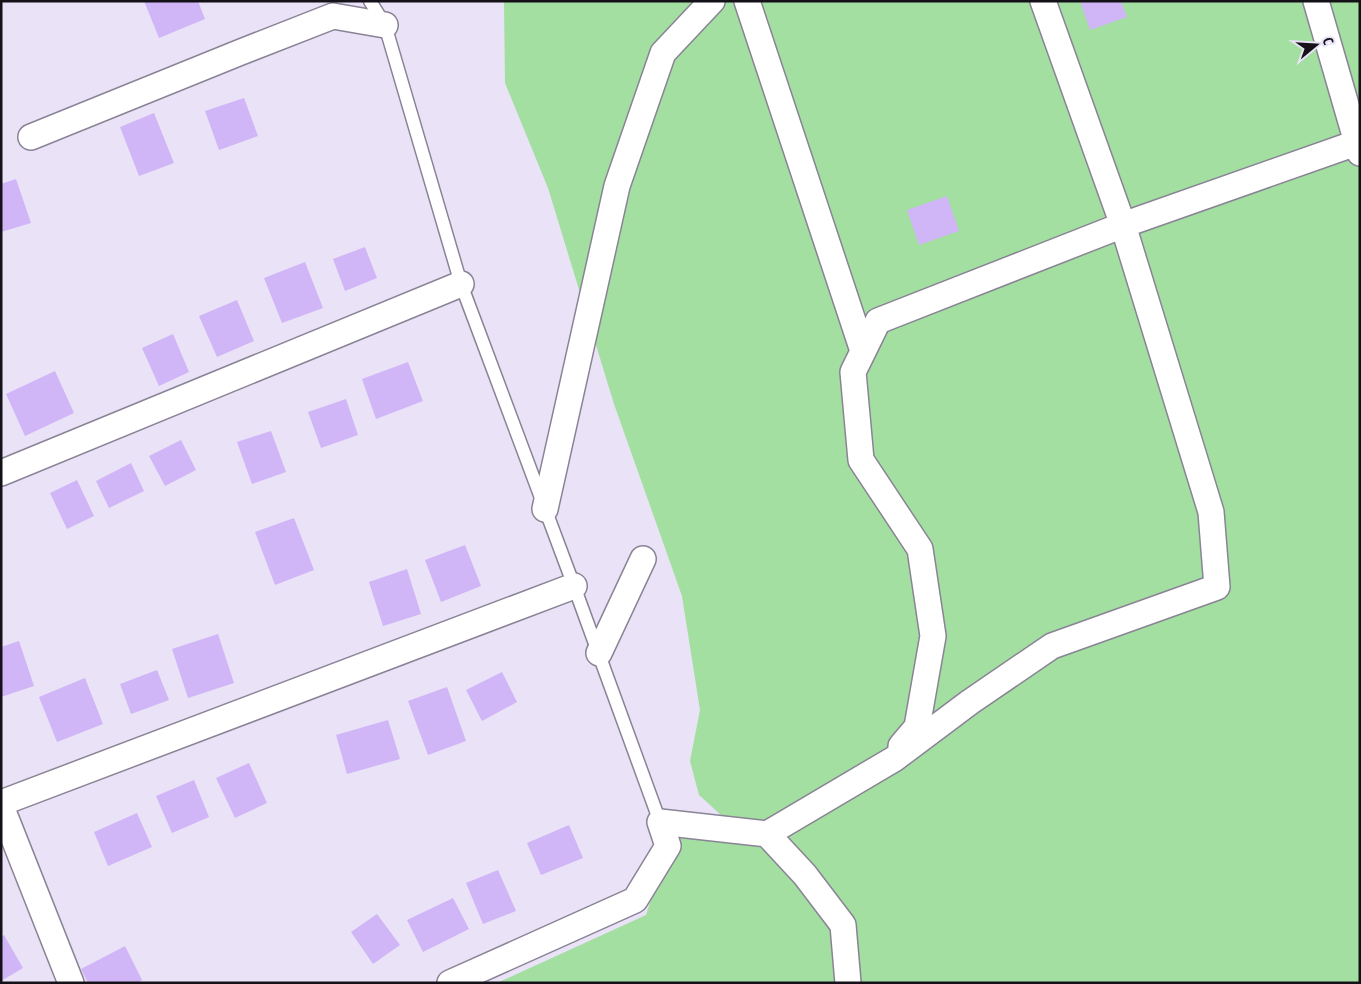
<svg xmlns="http://www.w3.org/2000/svg" width="1361" height="984" font-family="'PT Sans Narrow',sans-serif">
<style>
.green{fill:#a2dfa0}
.building{fill:#d0b5f7}
.lines{fill:none;stroke-linecap:round;stroke-linejoin:round}
.service-casing{stroke:#8a8396;stroke-width:15}
.minor-casing{stroke:#8a8396;stroke-width:28}
.service{stroke:#fff;stroke-width:12}
.minor{stroke:#fff;stroke-width:25}
</style>
<rect width="100%" height="100%" fill="#eae2f7"/>
<!-- green -->
<path class="green" d="M 504,1 L 1360,1 L 1360,983 L 497,983 L 646,915 L 668,846 L 721,815 L 699,795 L 690,761 L 700,710 L 682,596 L 614,404 L 548,188 L 505,83 Z"/>
<!-- building -->
<path class="building" d="M 144,1 L 198,1 L 205,19 L 159,38 Z
M 1080,1 L 1121,1 L 1127,17 L 1090,30 Z
M 244,98 L 258,136 L 219,150 L 205,111 Z
M 154,113 L 174,163 L 139,176 L 120,127 Z
M 16,179 L 31,223 L 1,232 L 1,184 Z
M 947,196 L 959,231 L 919,245 L 907,210 Z
M 365,247 L 377,278 L 345,291 L 333,259 Z
M 305,262 L 323,308 L 282,323 L 264,278 Z
M 237,300 L 254,341 L 217,357 L 199,316 Z
M 173,334 L 189,372 L 159,386 L 142,348 Z
M 408,362 L 423,401 L 376,419 L 362,379 Z
M 55,371 L 74,413 L 25,436 L 6,394 Z
M 346,399 L 358,435 L 321,448 L 308,412 Z
M 271,431 L 286,472 L 252,484 L 237,442 Z
M 181,440 L 196,470 L 165,486 L 149,456 Z
M 131,463 L 144,491 L 109,508 L 96,481 Z
M 77,480 L 94,516 L 67,529 L 50,493 Z
M 294,518 L 314,570 L 275,585 L 255,532 Z
M 465,545 L 481,586 L 441,602 L 425,560 Z
M 407,569 L 421,614 L 383,626 L 369,582 Z
M 218,634 L 234,683 L 188,698 L 172,649 Z
M 19,641 L 34,686 L 1,697 L 1,647 Z
M 157,670 L 169,700 L 131,714 L 120,684 Z
M 502,672 L 517,702 L 482,721 L 466,690 Z
M 85,678 L 103,724 L 57,742 L 39,697 Z
M 447,687 L 466,741 L 428,755 L 408,701 Z
M 388,720 L 400,759 L 347,774 L 336,735 Z
M 249,763 L 267,803 L 235,818 L 216,778 Z
M 194,780 L 209,817 L 172,833 L 156,796 Z
M 137,813 L 152,847 L 108,866 L 94,832 Z
M 569,825 L 583,858 L 541,875 L 527,843 Z
M 498,870 L 516,911 L 483,924 L 466,883 Z
M 453,898 L 469,929 L 423,952 L 407,920 Z
M 377,914 L 400,945 L 373,964 L 351,932 Z
M 4,935 L 23,968 L 1,981 L 1,937 Z
M 125,946 L 142,980 L 138,983 L 88,983 L 81,969 Z"/>
<g class="lines">
<defs>
<path id="service" d="M 370,1 L 385,25 L 461,284 L 574,586 L 660,822"/>
<path id="minor" d="M 747,1 L 863,351
M 1316,1 L 1360,153
M 31,137 L 241,52 L 333,16 L 385,25
M 1,473 L 461,284
M 545,509 L 617,186 L 663,53 L 712,1
M 599,653 L 643,559
M 901,746 L 917,727 L 933,636 L 920,549 L 861,460 L 853,372 L 878,321 L 1123,225 L 1356,143
M 1,803 L 574,586
M 1,806 L 71,983
M 767,834 L 805,875 L 843,925 L 848,983
M 450,983 L 635,900 L 668,846 L 660,822 L 767,834 L 894,759 L 970,702 L 1052,646 L 1217,587 L 1211,512 L 1123,225 L 1043,1"/>
</defs>
<!-- service casing -->
<use href="#service" class="service-casing"/>
<!-- minor casing -->
<use href="#minor" class="minor-casing"/>
<!-- service -->
<use href="#service" class="service"/>
<!-- minor -->
<use href="#minor" class="minor"/>
</g>
<!-- border -->
<rect width="1361" height="984" fill="none" stroke="#141118" stroke-width="5"/>
<!-- north arrow -->
<g transform="translate(1316 45) rotate(72)" stroke="#eae2f7" stroke-width="4" paint-order="stroke">
<path d="M0-4L9 19L0 12L-9 19Z" fill="#141118"/>
<text y="-8" font-size="14" font-weight="bold" text-anchor="middle" fill="#141118">С</text>
</g>
</svg>
